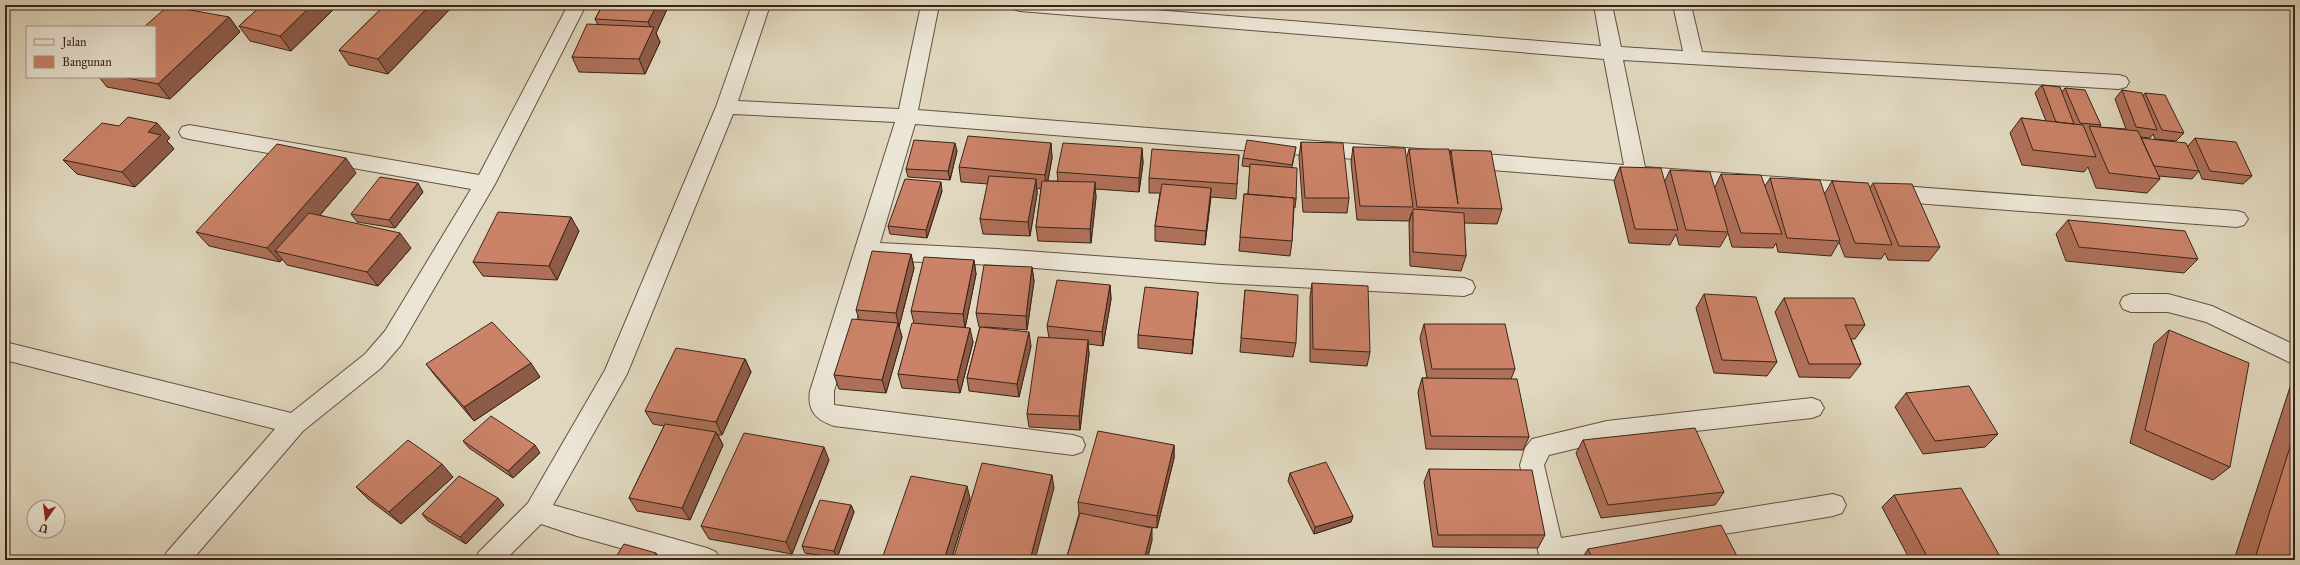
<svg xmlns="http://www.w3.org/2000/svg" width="2300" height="565" font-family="'IM FELL Great Primer',serif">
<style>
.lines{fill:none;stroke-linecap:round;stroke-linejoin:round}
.street-casing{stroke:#635141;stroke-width:2}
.street{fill:#ebe5d5;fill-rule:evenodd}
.wall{fill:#af7059;stroke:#392417}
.shaded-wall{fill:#8e5b49;stroke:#392417}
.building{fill:#cb8268;stroke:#392417}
</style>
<rect width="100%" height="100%" fill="#e0d7be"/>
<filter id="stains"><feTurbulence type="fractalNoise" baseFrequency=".005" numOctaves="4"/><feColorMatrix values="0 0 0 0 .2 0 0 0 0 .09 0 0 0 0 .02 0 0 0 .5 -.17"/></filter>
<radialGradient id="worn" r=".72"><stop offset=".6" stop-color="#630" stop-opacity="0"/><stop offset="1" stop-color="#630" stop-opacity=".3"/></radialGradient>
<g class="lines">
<defs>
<path id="street" d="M 568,5 L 586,5 L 495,184 L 401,345 L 381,368 L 303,431 L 192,560 L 163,560 L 167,552 L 275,429 L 5,360 L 5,342 L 291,413 L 365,354 L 385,331 L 471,189 L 189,139 L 182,137 L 179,132 L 182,127 L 189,125 L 479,175 Z
M 752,5 L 770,5 L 738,101 L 899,109 L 921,5 L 939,5 L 918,110 L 1624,165 L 1604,59 L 1020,11 L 1014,9 L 1011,5 L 1094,5 L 1601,46 L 1594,5 L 1612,5 L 1621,47 L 1683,51 L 1673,5 L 1691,5 L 1702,52 L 2119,75 L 2126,77 L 2129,82 L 2126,87 L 2119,89 L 1623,60 L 1645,167 L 1856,183 L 1863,186 L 1866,191 L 1863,196 L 1856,199 L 915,124 L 880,243 L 997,249 L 1221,265 L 1464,278 L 1472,281 L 1475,287 L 1472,293 L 1464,296 L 1221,283 L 997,265 L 875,260 L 834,391 L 834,405 L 1073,435 L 1082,438 L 1085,445 L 1082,452 L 1073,455 L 834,426 C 816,420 807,411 810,391 L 895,122 L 733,114 L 627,374 L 553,505 L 707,548 L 716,552 L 720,560 L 663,560 L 577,536 L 541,524 L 505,560 L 475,560 L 479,552 L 528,503 L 605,370 L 716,107 Z
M 1888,185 L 2237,211 L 2244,213 L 2248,219 L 2244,225 L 2237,227 L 1888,201 L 1881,198 L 1878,193 L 1881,188 Z
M 2131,294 L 2168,294 L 2212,306 L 2295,345 L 2295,365 L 2206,322 L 2168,312 L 2131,312 L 2123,309 L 2120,303 L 2123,297 Z
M 1812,398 L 1820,401 L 1824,408 L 1820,415 L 1812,418 L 1607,441 L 1549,455 L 1544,465 L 1561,538 L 1833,494 L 1842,497 L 1846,505 L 1842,513 L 1833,516 L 1568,560 L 1540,560 L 1520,465 L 1525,448 L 1532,439 L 1607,421 Z"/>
</defs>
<!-- street casing -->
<use href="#street" class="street-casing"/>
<!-- street -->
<use href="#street" class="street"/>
</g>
<!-- wall -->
<path class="wall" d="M 262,5 L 338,5 L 291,51 L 250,41 L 239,26 Z
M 385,5 L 448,5 L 450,9 L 388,74 L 349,65 L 339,50 Z
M 598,5 L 669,5 L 656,33 L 660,42 L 645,74 L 579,72 L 572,57 L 598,25 L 595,19 L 601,8 L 600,8 Z
M 229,17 L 240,32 L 170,99 L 107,87 L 99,77 L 155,77 Z
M 2042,85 L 2062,92 L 2065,88 L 2101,125 L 2099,127 L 2126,129 L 2115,99 L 2122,90 L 2143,96 L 2145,93 L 2184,133 L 2176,141 L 2155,139 L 2153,134 L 2150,138 L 2141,137 L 2141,138 L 2188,146 L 2195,138 L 2252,176 L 2243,184 L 2202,179 L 2199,171 L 2192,179 L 2159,176 L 2160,179 L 2147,193 L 2096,188 L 2088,167 L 2084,172 L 2022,165 L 2010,133 L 2021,118 L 2046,121 L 2035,93 Z
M 170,138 L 167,141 L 174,149 L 135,187 L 77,174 L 63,160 Z
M 1301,142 L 1349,198 L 1347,213 L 1303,212 L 1299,157 Z
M 1051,143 L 1052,158 L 1048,181 L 1058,181 L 1057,172 L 1142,148 L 1143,163 L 1139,192 L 1095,189 L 1096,197 L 1091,243 L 1038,241 L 1036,227 L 1041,189 L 1037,188 L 1037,194 L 1030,236 L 983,234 L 980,219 L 988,184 L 961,182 L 959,167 Z
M 1296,147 L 1292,167 L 1296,199 L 1295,208 L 1294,207 L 1292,241 L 1290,256 L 1239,251 L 1244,194 L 1248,194 L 1250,167 L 1242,166 L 1243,158 Z
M 1353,147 L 1406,160 L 1409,149 L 1450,154 L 1451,150 L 1502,209 L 1497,224 L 1464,223 L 1466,256 L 1461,271 L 1410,266 L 1409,223 L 1412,212 L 1409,221 L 1357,220 L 1351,162 Z
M 957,151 L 950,180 L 908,177 L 906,169 Z
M 1239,155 L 1236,199 L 1211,197 L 1205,245 L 1155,241 L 1155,226 L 1160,193 L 1149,193 L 1149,178 Z
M 1620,167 L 1665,181 L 1670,170 L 1715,187 L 1721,174 L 1765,186 L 1770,178 L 1825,193 L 1832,181 L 1870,188 L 1873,183 L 1940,247 L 1929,261 L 1888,260 L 1885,253 L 1881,259 L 1845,257 L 1839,242 L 1831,256 L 1778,252 L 1776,243 L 1773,248 L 1732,247 L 1728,233 L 1720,247 L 1679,245 L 1676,234 L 1670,245 L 1629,243 L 1614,181 Z
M 356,173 L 320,215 L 411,248 L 378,286 L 287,265 L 282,259 L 280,262 L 209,246 L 196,232 Z
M 942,191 L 927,238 L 890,234 L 888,226 Z
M 423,192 L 395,228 L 357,222 L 351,214 Z
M 2068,220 L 2198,259 L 2184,273 L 2066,261 L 2056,234 Z
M 579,231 L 557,280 L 483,276 L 473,262 Z
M 911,254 L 914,268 L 899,327 L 902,337 L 886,393 L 839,389 L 834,375 L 859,319 L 856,310 Z
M 974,260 L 976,274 L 965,328 L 973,342 L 960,393 L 902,388 L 898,374 L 914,323 L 911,311 Z
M 1032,267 L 1034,281 L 1027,330 L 985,327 L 1031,346 L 1019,397 L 969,391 L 967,378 L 980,327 L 979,327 L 976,313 Z
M 1312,283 L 1370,352 L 1367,366 L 1310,362 L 1310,297 Z
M 1110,285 L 1111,299 L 1103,346 L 1088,344 L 1089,354 L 1080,430 L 1029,427 L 1027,414 L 1049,338 L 1047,326 Z
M 1245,290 L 1296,343 L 1293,357 L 1240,352 Z
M 1704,294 L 1777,362 L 1767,376 L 1714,373 L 1696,308 Z
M 1784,298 L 1865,325 L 1855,339 L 1851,339 L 1861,364 L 1850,378 L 1799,377 L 1775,312 Z
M 1197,306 L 1192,354 L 1138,348 L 1138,335 Z
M 1424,324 L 1515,369 L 1511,379 L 1529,437 L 1523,450 L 1426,449 L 1418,392 L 1422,378 L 1427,378 L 1420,338 Z
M 2169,330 L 2230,467 L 2213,480 L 2130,443 L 2154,344 Z
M 745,359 L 751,372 L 722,435 L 718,435 L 723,445 L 690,520 L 637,511 L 629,498 L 664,426 L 653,424 L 645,411 Z
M 426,364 L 540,377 L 474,421 L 437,378 Z
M 2295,379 L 2295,560 L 2234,560 L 2292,381 Z
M 1906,393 L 1998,434 L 1985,447 L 1923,454 L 1895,407 Z
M 1583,440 L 1724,492 L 1715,505 L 1601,518 L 1576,453 Z
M 463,441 L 540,453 L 513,478 L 469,448 Z
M 1174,445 L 1174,458 L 1157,528 L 1143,526 L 1152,540 L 1147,560 L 1066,560 L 1079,514 L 1078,502 Z
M 829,460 L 792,554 L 709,539 L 701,526 Z
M 1429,469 L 1545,535 L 1538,548 L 1433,547 L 1424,482 Z
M 1290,473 L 1353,516 L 1351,522 L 1314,534 L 1288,481 Z
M 453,477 L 401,524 L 368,499 L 356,487 Z
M 1894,495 L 2002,560 L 1910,560 L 1882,507 Z
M 970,498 L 951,560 L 885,560 L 883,556 Z
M 504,505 L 466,544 L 428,521 L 422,514 Z
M 851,505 L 854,512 L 837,558 L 805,553 L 802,546 Z
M 1588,549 L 1739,560 L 1581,560 Z"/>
<!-- shaded-wall -->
<path class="shaded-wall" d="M 312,5 L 338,5 L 291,51 L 280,36 Z
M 430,5 L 448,5 L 450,9 L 388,74 L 378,59 Z
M 657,5 L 669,5 L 656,33 L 660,42 L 645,74 L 639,59 L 652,31 L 648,22 Z
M 229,17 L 240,32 L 170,99 L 158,84 Z
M 157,123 L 170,138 L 167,141 L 174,149 L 135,187 L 122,172 L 148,132 Z
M 955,143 L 957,151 L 950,180 L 948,171 Z
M 1051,143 L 1052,158 L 1046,189 L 1045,175 Z
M 1142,148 L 1143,163 L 1139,192 L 1139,178 Z
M 346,158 L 356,173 L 287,253 L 275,251 L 282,259 L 280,262 L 267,248 Z
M 1036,179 L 1037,194 L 1030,236 L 1028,222 Z
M 941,182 L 942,191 L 927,238 L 926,230 Z
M 1095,182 L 1096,197 L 1091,243 L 1090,229 Z
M 418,183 L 423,192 L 395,228 L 389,220 Z
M 1211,188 L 1210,203 L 1205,245 L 1206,231 Z
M 571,217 L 579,231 L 557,280 L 549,266 Z
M 400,233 L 411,248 L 378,286 L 367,272 Z
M 911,254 L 914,268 L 899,327 L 896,313 Z
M 974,260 L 976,274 L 965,328 L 963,314 Z
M 1032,267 L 1034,281 L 1027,330 L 1026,316 Z
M 1110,285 L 1111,299 L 1103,346 L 1102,332 Z
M 1198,292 L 1197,306 L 1192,354 L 1193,340 Z
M 898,323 L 902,337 L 886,393 L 882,380 Z
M 970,328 L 973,342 L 960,393 L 957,380 Z
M 1029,332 L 1031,346 L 1019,397 L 1017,384 Z
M 1088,340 L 1089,354 L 1080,430 L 1079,416 Z
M 745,359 L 751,372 L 722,435 L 716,422 Z
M 531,363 L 540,377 L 474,421 L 464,407 Z
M 716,432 L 723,445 L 690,520 L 682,508 Z
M 535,445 L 540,453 L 513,478 L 508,471 Z
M 1174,445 L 1174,458 L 1157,528 L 1157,516 Z
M 824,447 L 829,460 L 792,554 L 786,542 Z
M 442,464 L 453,477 L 401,524 L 389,512 Z
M 1052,475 L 1054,488 L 1035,560 L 1030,560 Z
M 967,486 L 970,498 L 951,560 L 944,560 Z
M 498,498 L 504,505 L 466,544 L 460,537 Z
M 851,505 L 854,512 L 837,558 L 834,551 Z
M 1353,516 L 1351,522 L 1314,534 L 1315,527 Z
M 1152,528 L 1152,540 L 1147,560 L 1144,560 Z
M 656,553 L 661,560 L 652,560 Z"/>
<!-- building -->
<path class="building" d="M 262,5 L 312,5 L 280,36 L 239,26 Z
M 385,5 L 430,5 L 378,59 L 339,50 Z
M 603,5 L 657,5 L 648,22 L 595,19 Z
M 168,6 L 229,17 L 158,84 L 122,77 L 155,77 L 155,27 L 144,27 Z
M 587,24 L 654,27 L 639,59 L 572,57 Z
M 2042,85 L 2060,87 L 2074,124 L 2056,122 Z
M 2065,88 L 2085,90 L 2101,125 L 2080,123 Z
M 2122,90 L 2142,93 L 2157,130 L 2136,127 Z
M 2145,93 L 2165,95 L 2184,133 L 2162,130 Z
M 128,117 L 157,123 L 148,132 L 161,135 L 122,172 L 63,160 L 102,123 L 119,126 Z
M 2021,118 L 2083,125 L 2096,157 L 2033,150 Z
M 2089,126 L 2138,131 L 2160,179 L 2109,173 Z
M 968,136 L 1051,143 L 1045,175 L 959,167 Z
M 2141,138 L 2186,143 L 2199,171 L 2154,166 Z
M 2195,138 L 2236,142 L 2252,176 L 2210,171 Z
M 914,140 L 955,143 L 948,171 L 906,169 Z
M 1247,140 L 1296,147 L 1292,165 L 1243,158 Z
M 1301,142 L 1343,143 L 1349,198 L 1305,198 Z
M 1063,143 L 1142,148 L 1139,178 L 1057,172 Z
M 277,144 L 346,158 L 267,248 L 196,232 Z
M 1353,147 L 1405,148 L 1413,207 L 1360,206 Z
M 1152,149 L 1239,155 L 1237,184 L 1149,178 Z
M 1409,149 L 1449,149 L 1458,204 L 1451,150 L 1491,151 L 1502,209 L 1417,207 Z
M 1250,164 L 1297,168 L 1296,199 L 1294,199 L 1294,198 L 1248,194 Z
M 1620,167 L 1661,168 L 1678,230 L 1635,229 Z
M 1670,170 L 1710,172 L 1728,232 L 1686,230 Z
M 1721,174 L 1761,175 L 1782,234 L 1741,233 Z
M 989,176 L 1036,179 L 1028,222 L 980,219 Z
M 380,177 L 418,183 L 389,220 L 351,214 Z
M 1770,178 L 1820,180 L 1840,241 L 1787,238 Z
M 905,179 L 941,182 L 926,230 L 888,226 Z
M 1042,181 L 1095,182 L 1090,229 L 1036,227 Z
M 1832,181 L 1868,183 L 1892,245 L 1855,243 Z
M 1873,183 L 1912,184 L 1940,247 L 1899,246 Z
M 1162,184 L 1211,188 L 1206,231 L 1155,226 Z
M 1244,194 L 1294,198 L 1292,241 L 1240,237 Z
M 1413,209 L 1464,213 L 1466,256 L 1413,252 Z
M 498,212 L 571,217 L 549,266 L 473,262 Z
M 309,213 L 400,233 L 367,272 L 275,251 Z
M 2068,220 L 2185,231 L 2198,259 L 2079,247 Z
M 872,251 L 911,254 L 896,313 L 856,310 Z
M 924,257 L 974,260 L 963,314 L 911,311 Z
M 984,265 L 1032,267 L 1026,316 L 976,313 Z
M 1057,280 L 1110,285 L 1102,332 L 1047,326 Z
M 1312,283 L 1368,286 L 1370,352 L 1313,349 Z
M 1145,287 L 1198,292 L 1193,340 L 1138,335 Z
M 1245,290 L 1298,295 L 1296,343 L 1241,338 Z
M 1704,294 L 1756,297 L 1777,362 L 1722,360 Z
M 1784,298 L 1854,298 L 1865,325 L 1845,325 L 1861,364 L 1809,364 Z
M 852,319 L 898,323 L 882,380 L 834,375 Z
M 492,322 L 531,363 L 464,407 L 426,364 Z
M 912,323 L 970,328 L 957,380 L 898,374 Z
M 1424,324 L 1505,324 L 1515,369 L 1432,369 Z
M 980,327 L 1029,332 L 1017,384 L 967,378 Z
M 2169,330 L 2249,363 L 2230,467 L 2145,430 Z
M 1038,337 L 1088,340 L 1079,416 L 1027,414 Z
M 676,348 L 745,359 L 716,422 L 645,411 Z
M 1422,378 L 1517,379 L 1529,437 L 1431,436 Z
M 1969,386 L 1998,434 L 1935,441 L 1906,393 Z
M 491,416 L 535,445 L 508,471 L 463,441 Z
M 665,424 L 716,432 L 682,508 L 629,498 Z
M 1695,428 L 1724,492 L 1608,505 L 1583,440 Z
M 1098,431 L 1174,445 L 1157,516 L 1078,502 Z
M 2295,431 L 2295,560 L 2266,560 L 2256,555 Z
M 744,433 L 824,447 L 786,542 L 701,526 Z
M 408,440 L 442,464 L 389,512 L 356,487 Z
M 1326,462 L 1353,516 L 1315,527 L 1290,473 Z
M 982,463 L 1052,475 L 1030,560 L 953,560 Z
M 1429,469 L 1532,470 L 1545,535 L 1438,535 Z
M 459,476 L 498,498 L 460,537 L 422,514 Z
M 911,476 L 967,486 L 944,560 L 903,560 L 883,556 Z
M 1961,488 L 2002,560 L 1929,560 L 1894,495 Z
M 820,500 L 851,505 L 834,551 L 802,546 Z
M 1080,513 L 1152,528 L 1144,560 L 1066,560 Z
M 1721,525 L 1739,560 L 1593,560 L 1588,549 Z
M 624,544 L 656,553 L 652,560 L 614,560 Z"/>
<!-- margin -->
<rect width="2300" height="565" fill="none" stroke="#e0d7be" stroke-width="20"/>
<rect x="6" y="6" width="2288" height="553" fill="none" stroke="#392417" stroke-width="2"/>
<rect x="10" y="10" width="2280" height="545" fill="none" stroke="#392417"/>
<!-- legend -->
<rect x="26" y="26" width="130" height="52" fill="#ebe5d5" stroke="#a49889"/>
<rect x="34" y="39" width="20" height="6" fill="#ebe5d5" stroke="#a49889"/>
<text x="62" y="46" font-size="12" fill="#392417">Jalan</text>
<rect x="34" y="56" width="20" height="12" fill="#cb8268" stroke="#a49889"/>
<text x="62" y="66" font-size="12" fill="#392417">Bangunan</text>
<!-- north arrow -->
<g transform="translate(46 519) rotate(194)"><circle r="19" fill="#ebe5d5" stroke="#a49889"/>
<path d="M0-3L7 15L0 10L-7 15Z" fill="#8f2418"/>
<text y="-6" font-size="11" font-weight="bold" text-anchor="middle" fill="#392417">U</text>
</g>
<rect width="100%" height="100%" filter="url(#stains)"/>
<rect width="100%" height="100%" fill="url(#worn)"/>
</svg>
